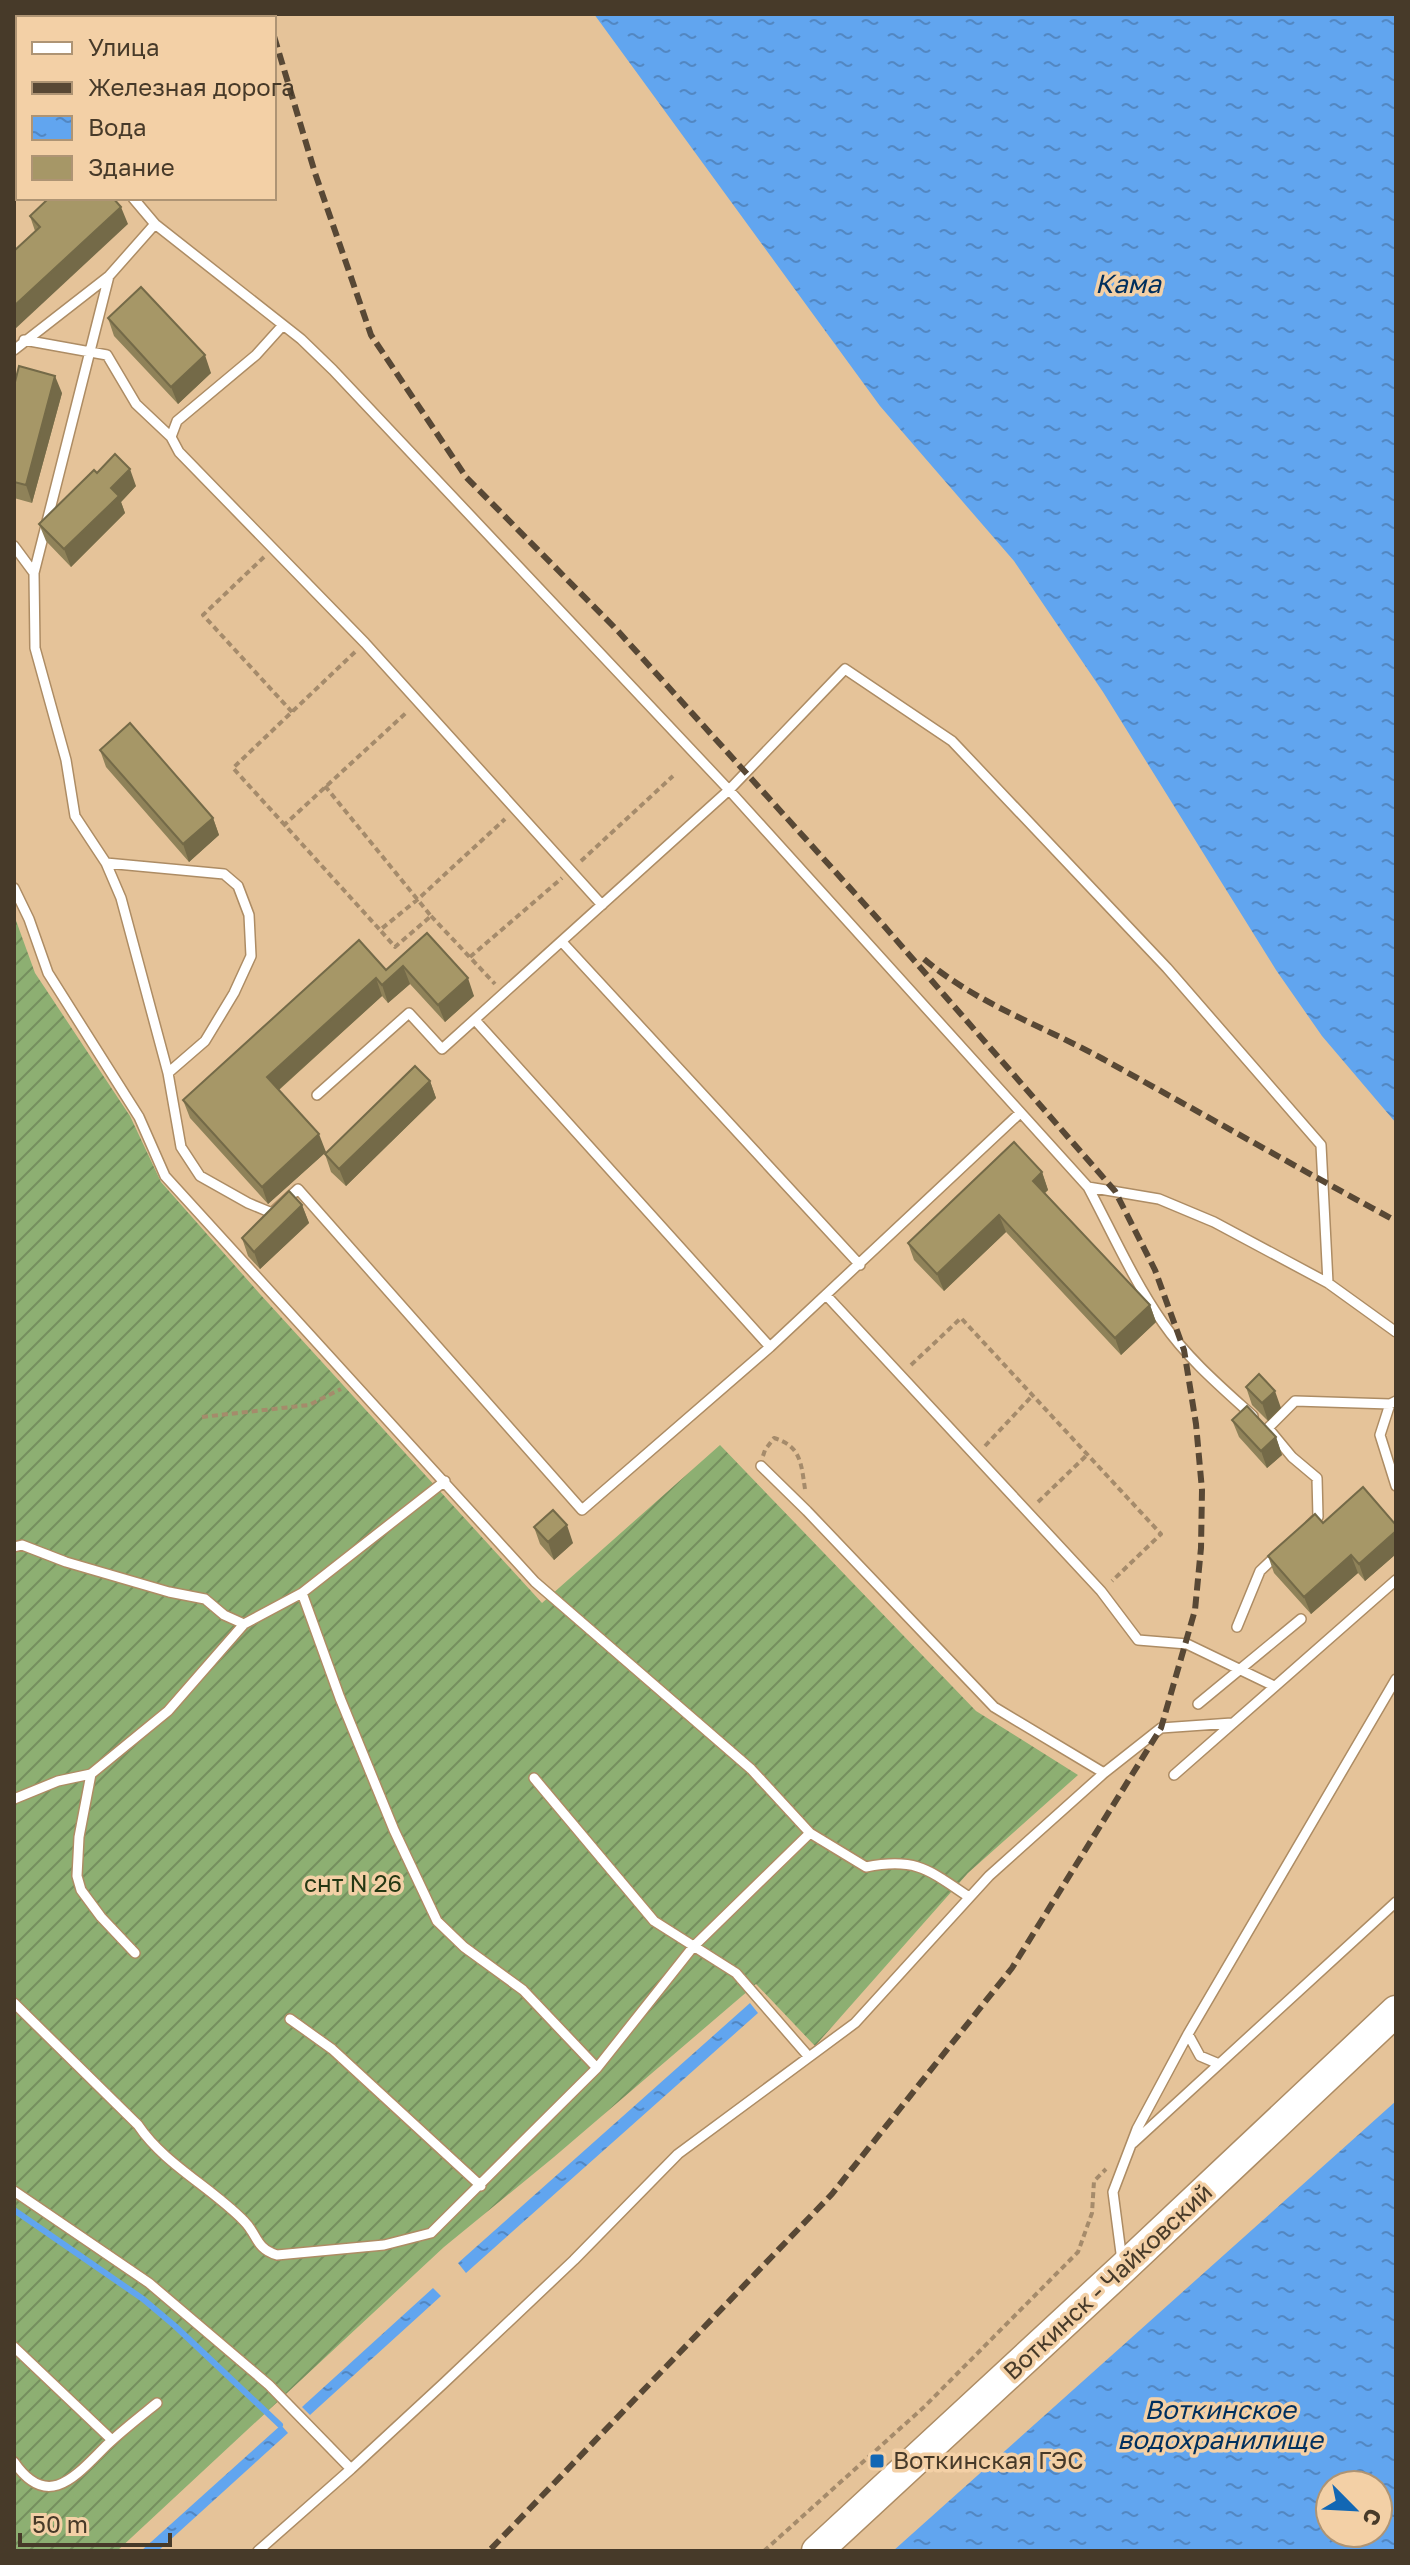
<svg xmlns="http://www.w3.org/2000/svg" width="1410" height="2565" font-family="'Golos Text',sans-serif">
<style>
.garden{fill:url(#garden-furrows)}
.water{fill:url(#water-ripples);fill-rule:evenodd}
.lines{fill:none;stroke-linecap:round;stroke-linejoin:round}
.stream{stroke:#61a5ef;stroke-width:6}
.service-casing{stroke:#ad8c64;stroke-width:12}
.primary-casing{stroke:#ad8c64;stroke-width:33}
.path{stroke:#a58b6b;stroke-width:4;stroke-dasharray:6 4;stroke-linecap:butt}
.service{stroke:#fff;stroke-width:9}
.primary{stroke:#fff;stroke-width:30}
.rail{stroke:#584835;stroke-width:6;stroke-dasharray:12 6;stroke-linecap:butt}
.wall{fill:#8f8259}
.shaded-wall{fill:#746a48}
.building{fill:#a69767;stroke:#746a48;stroke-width:2}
.poi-dot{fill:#1267b4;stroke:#f3d0a6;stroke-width:3}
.labels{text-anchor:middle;stroke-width:7;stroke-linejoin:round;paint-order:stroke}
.park-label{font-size:24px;fill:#253814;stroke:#f3d0a6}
.street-label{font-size:24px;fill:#473a29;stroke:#f3d0a6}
.poi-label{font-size:24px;fill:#473a29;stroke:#f3d0a6;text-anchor:start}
.water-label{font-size:26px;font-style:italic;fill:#002f5d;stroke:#f3d0a6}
</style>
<defs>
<pattern id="garden-furrows" width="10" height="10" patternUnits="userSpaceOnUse" patternTransform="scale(2)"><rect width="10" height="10" fill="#8daf72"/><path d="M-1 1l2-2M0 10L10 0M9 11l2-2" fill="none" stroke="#758f5e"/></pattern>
<pattern id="water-ripples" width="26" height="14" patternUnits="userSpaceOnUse" patternTransform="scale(2)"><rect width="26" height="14" fill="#61a5ef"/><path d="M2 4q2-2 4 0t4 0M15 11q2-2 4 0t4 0" fill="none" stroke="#5287c2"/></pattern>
</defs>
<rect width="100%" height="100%" fill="#e5c399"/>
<!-- garden -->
<path class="garden" d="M 14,915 L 35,973 L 130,1116 L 161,1182 L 259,1293 L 542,1603 L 720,1445 L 976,1711 L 1078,1775 L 968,1873 L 815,2046 L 756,1984 L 554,2157 L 444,2247 L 117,2551 L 14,2551 Z"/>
<!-- water -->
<path class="water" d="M 594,14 L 1396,14 L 1396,1123 L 1322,1036 L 1276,970 L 1103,692 L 1014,561 L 880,406 Z
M 750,2003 L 758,2013 L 466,2273 L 458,2263 Z
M 1396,2101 L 1396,2551 L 893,2551 ZM 1330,2485 L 1378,2485 L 1378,2533 L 1330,2533 Z
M 433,2288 L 441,2296 L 310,2415 L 302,2407 Z
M 281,2425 L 288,2433 L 158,2551 L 141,2551 Z"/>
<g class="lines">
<!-- stream -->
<path class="stream" d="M 14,2210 L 143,2299 L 175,2326 L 280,2425"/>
<defs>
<path id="service" d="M 48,18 L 53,14
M 14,42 L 18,39
M 14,49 L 18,54
M 14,176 L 18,172
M 155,224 L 301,339 L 333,370 L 729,790 L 1088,1187 L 1159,1199 L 1214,1222 L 1328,1283 L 1396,1332
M 109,276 L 155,224 L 133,198
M 283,325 L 256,355 L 177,421 L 171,437 L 179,452 L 365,643 L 602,905
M 24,340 L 107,355 L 136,404 L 171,437
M 14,350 L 109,276 L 34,573 L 35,648 L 66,760 L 75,816 L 106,863 L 121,898 L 168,1073 L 181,1147 L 200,1176 L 248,1203 L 272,1213 L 298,1189 L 582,1510 L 770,1347 L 1020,1113
M 14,546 L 34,573
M 106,863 L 224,874 L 238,886 L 249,915 L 251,956 L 234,993 L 205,1041 L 168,1073
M 14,888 L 29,919 L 48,973 L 139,1117 L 165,1176 L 535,1582 L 751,1769 L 810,1833 L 866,1867 C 916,1857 929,1870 969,1897
M 562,942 L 860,1265
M 475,1020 L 770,1347
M 317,1095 L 409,1013 L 442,1049 L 729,790 L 845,669 L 952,741 L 1167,968 L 1321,1145 L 1328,1283
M 1088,1187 C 1112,1232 1133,1280 1163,1323 C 1187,1358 1221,1387 1253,1416
M 826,1295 L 1101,1591 L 1138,1640 L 1187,1644 L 1274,1686
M 1390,1404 L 1380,1435 L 1396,1486
M 761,1466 L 807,1511 L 994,1707 L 1104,1773
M 1310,1525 L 1318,1517 L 1317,1478 L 1292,1457 L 1268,1428 L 1295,1401 L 1390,1404 L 1396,1401
M 14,1547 L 22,1545 L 66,1562 L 169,1592 L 205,1599 L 224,1615 L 244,1624
M 302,1593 L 340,1698 L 394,1830 L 437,1921 L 464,1947 L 523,1990 L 597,2068
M 1237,1627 L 1260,1571 L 1279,1553
M 1198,1704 L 1301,1619
M 1174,1775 L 1396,1580
M 534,1778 L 654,1921 L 736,1973 L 809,2057
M 14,1799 L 58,1781 L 91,1774
M 135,1953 L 101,1917 L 81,1890 L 77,1876 L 79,1837 L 91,1774 L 168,1711 L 244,1624 L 302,1593 L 445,1481
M 14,2003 L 138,2125 C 164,2164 211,2187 244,2221 C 258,2235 255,2248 277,2255 L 384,2245 L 431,2233 L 597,2068 L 693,1947 L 810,1833
M 290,2019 L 332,2049 L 481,2186
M 1188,2034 L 1200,2056 L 1219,2064
M 1133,2143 L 1396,1902
M 14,2191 L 149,2283 L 269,2385 L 351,2469
M 1122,2261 L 1113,2192 L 1137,2129 L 1188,2034 L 1396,1679
M 14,2347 L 112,2440
M 14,2462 C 49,2513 78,2473 108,2444 C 124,2429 141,2416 157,2403
M 258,2551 L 351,2469 L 444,2383 L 574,2260 L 678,2154 L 855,2023 L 989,1876 L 1104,1773 L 1161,1728 L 1232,1723"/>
<path id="primary" d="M 817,2551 L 1123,2268 L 1396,2011"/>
</defs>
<!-- service casing -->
<use href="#service" class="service-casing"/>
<!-- primary casing -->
<use href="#primary" class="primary-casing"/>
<!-- path -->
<path class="path" d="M 264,557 L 203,615 L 292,712
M 355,652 L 233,768 L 380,930 L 417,900 L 505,819
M 325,786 L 431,916 L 395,947 L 380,930
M 283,826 L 408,711
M 581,861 L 673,776
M 431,916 L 495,984
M 470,957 L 562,878
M 911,1365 L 961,1318 L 1161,1534 L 1112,1581
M 202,1417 L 309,1405 L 341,1389
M 985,1446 L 1033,1395
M 763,1456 L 765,1450 L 774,1438 C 801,1446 801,1463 805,1489
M 1038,1502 L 1088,1454
M 764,2551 L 924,2407 L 1078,2252 L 1092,2213 L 1094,2181 L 1106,2169"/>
<!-- service -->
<use href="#service" class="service"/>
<!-- primary -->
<use href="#primary" class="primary"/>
<!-- rail -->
<path class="rail" d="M 267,14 L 268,18
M 274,36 L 315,173 L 371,335 L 466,477 L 617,630 L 878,919 L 1115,1191 L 1155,1270 L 1184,1350 L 1196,1424 L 1202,1490 L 1201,1548 L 1195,1610 L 1161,1728 L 1012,1968 L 832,2194 L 489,2551
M 924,959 C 977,1004 1043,1026 1103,1059 C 1201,1113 1298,1168 1396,1221"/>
</g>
<!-- wall -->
<path class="wall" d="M 30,216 L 128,224 L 35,231 Z
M 108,318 L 211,373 L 178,404 L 114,336 Z
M 14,386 L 62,393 L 32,503 L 14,498 Z
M 97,473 L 136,486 L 121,502 L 125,513 L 71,567 L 46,541 L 39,524 Z
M 100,750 L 213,818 L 219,835 L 189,862 L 106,767 Z
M 427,933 L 474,996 L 445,1022 L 410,984 L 388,1003 L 382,996 L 279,1090 L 326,1152 L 268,1204 L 190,1118 L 183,1100 L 386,970 Z
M 430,1081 L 436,1098 L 346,1186 L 331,1172 L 325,1154 Z
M 1042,1172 L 1048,1190 L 1045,1193 L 1150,1305 L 1156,1322 L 1121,1355 L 1006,1232 L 944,1291 L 914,1260 L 908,1243 Z
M 302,1205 L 309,1223 L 260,1269 L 248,1256 L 242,1238 Z
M 1246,1387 L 1281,1408 L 1268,1421 L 1252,1405 Z
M 1232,1420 L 1276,1437 L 1282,1455 L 1267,1468 L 1239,1437 Z
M 1323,1523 L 1396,1525 L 1396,1554 L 1365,1581 L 1358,1573 L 1311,1614 L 1274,1573 L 1268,1556 Z
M 534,1527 L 573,1543 L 554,1560 L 540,1544 Z"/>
<!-- shaded-wall -->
<path class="shaded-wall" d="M 121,207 L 128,224 L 14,330 L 14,306 Z
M 205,355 L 211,373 L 178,404 L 171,387 Z
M 55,376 L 62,393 L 32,503 L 26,485 Z
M 130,469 L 136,486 L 121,502 L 125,513 L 71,567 L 64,549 L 111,488 Z
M 213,818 L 219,835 L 189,862 L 183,844 Z
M 403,966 L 410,984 L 388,1003 L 382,985 Z
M 376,978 L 382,996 L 274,1094 L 267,1077 Z
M 468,978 L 474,996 L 445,1022 L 438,1005 Z
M 430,1081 L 436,1098 L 346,1186 L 339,1169 Z
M 319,1134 L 326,1152 L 268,1204 L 262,1187 Z
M 1042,1172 L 1048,1190 L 1039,1198 L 1033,1181 Z
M 302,1205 L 309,1223 L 260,1269 L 254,1252 Z
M 999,1215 L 1006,1232 L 944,1291 L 937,1274 Z
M 1150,1305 L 1156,1322 L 1121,1355 L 1115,1338 Z
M 1275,1391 L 1281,1408 L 1268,1421 L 1262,1403 Z
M 1276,1437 L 1282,1455 L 1267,1468 L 1261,1451 Z
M 567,1525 L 573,1543 L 554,1560 L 548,1542 Z
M 1396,1531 L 1396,1554 L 1365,1581 L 1359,1564 Z
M 1351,1555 L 1358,1573 L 1311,1614 L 1304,1597 Z"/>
<!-- building -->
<path class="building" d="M 49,198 L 113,198 L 121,207 L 14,306 L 14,251 L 40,227 L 30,216 Z
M 141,287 L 205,355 L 171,387 L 108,318 Z
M 19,366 L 55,376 L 26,485 L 14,482 L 14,386 Z
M 115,454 L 130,469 L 111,488 L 119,496 L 64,549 L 39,524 L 94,470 L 97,473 Z
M 130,723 L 213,818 L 183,844 L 100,750 Z
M 427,933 L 468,978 L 438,1005 L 403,966 L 382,985 L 376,978 L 267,1077 L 319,1134 L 262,1187 L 183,1100 L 359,940 L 386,970 Z
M 415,1066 L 430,1081 L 339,1169 L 325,1154 Z
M 1014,1142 L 1042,1172 L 1033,1181 L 1150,1305 L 1115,1338 L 999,1215 L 937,1274 L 908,1243 Z
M 289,1191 L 302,1205 L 254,1252 L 242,1238 Z
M 1259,1374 L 1275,1391 L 1262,1403 L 1246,1387 Z
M 1247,1406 L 1276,1437 L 1261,1451 L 1232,1420 Z
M 1363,1487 L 1396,1525 L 1396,1531 L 1359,1564 L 1351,1555 L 1304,1597 L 1268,1556 L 1315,1514 L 1323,1523 Z
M 553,1510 L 567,1525 L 548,1542 L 534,1527 Z"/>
<!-- markers -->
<rect class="poi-dot" x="869" y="2453" width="16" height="16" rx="4"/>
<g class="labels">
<!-- park labels -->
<g class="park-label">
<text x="353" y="1892">снт N 26</text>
</g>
<!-- street labels -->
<g class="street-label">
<text transform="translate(1108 2282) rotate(-43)" y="8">Воткинск - Чайковский</text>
</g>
<!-- poi labels -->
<g class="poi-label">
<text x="893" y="2469">Воткинская ГЭС</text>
</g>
<!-- water labels -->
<g class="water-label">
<text x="1128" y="293">Кама</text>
<text x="1220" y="2419">Воткинское<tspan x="1220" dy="30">водохранилище</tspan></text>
</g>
</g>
<!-- border -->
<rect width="1410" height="2565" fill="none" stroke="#473a29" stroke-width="32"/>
<!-- legend -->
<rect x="16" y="16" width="260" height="184" fill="#f3d0a6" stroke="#ae9474" stroke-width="2"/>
<rect x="32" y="42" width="40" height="12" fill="#ffffff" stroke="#ae9474" stroke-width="2"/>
<text x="88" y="56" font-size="24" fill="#473a29">Улица</text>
<rect x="32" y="82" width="40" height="12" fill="#584835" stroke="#ae9474" stroke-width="2"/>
<text x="88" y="96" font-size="24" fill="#473a29">Железная дорога</text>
<rect x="32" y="116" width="40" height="24" fill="url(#water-ripples)" stroke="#ae9474" stroke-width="2"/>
<text x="88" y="136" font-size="24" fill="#473a29">Вода</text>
<rect x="32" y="156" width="40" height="24" fill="#a69767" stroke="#ae9474" stroke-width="2"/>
<text x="88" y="176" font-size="24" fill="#473a29">Здание</text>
<!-- north arrow -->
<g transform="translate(1354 2509) rotate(114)"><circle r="38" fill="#f3d0a6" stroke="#ae9474" stroke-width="2"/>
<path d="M0-6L14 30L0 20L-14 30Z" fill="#1267b4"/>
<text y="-12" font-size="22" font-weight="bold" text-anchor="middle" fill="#473a29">С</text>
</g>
<!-- scale -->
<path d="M20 2533v12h150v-12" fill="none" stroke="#473a29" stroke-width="4"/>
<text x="32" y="2533" font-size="24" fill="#473a29" stroke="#f3d0a6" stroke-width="6" paint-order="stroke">50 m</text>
</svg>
